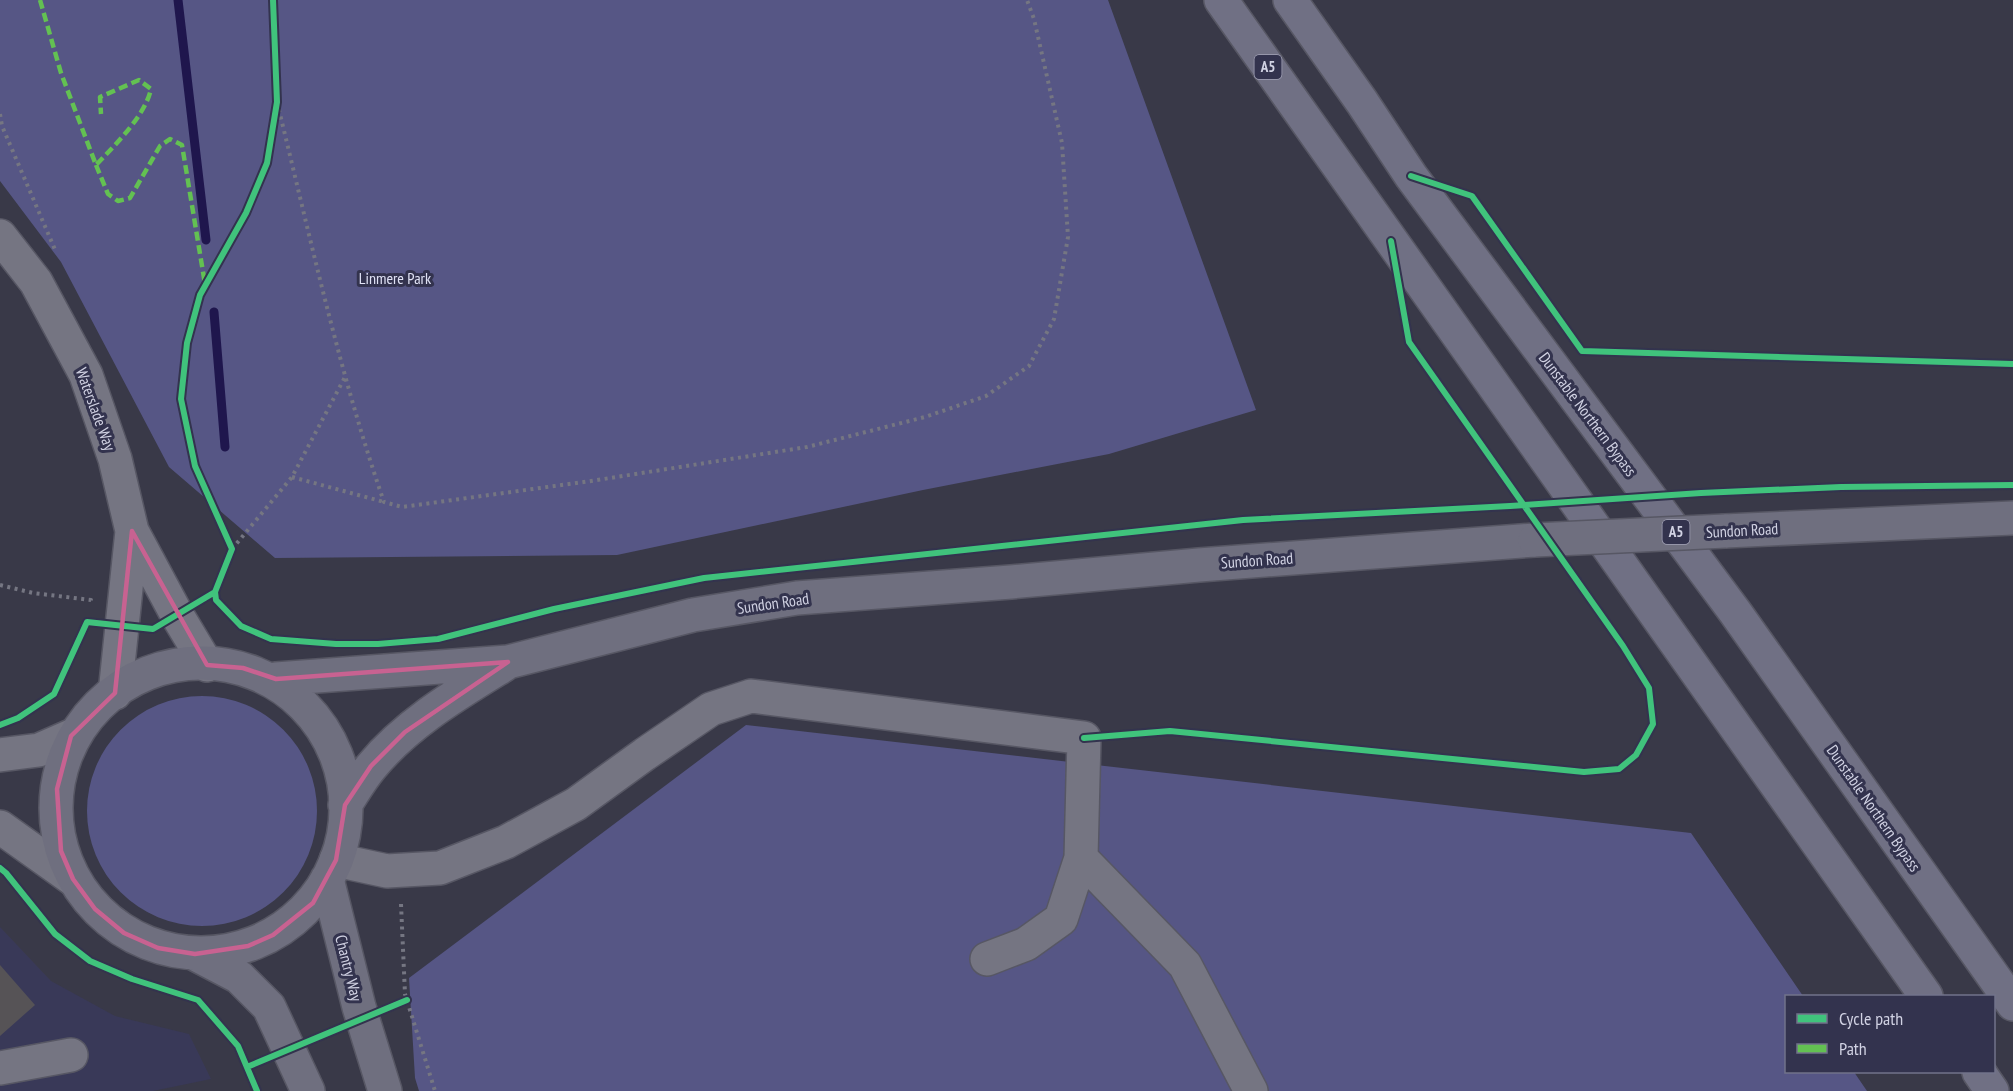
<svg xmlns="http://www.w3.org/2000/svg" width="2013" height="1091" font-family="'PT Sans Narrow',sans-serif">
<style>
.built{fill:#393958}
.green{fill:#565685}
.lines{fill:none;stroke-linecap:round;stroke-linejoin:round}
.stream{stroke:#1f164d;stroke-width:9}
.building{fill:#565356}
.minor-casing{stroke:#575764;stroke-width:36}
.major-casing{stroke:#575764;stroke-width:36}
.highway-casing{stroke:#575764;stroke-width:36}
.path{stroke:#757682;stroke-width:4;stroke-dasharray:3 4.5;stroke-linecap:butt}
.minor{stroke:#757582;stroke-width:33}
.major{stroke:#6f6f7f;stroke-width:33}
.highway{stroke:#707084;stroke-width:33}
.major-bridge-casing{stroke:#575764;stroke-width:36;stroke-linecap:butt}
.major-bridge{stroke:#6f6f7f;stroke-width:33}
.quiet{stroke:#63c152;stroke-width:4.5;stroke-dasharray:9 4.5;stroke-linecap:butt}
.cycleway-casing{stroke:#33334e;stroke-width:10}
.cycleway{stroke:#40c37c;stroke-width:6}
.marked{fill:none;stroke:#c86291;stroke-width:4.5;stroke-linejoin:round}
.labels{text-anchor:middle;stroke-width:6;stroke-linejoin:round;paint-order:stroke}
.shield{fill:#33334e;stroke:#a2a2b6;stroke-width:1.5}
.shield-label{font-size:15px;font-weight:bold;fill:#d1d2e3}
.park-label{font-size:16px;fill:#e0e2f5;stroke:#33334e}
.street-label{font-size:16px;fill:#d1d2e3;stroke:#33334e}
</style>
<rect width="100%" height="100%" fill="#393948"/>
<!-- built -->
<path class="built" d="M 0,927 L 51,981 L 115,1016 L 189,1034 L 211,1079 L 153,1091 L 0,1091 Z"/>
<!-- green -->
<path class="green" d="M 0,0 L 1108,0 L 1256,410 L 1109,454 L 923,490 L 617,555 L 275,558 L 169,467 L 61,262 L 0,181 Z
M87 811a115 115 0 1 1 230 0a115 115 0 1 1-230 0Z
M 746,725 L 1691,833 L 1803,996 L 1786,996 L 1786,1072 L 1854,1072 L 1867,1091 L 419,1091 L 415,1078 L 409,978 Z"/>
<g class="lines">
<!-- stream -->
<path class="stream" d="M 178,0 L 206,240
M 214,312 L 225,447"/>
</g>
<!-- building -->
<path class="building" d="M 0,965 L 35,1005 L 0,1036 Z"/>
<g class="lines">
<defs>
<path id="minor" d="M 0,236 L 36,282 L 86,375 L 115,459 L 132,531 L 177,615 L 207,665
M 115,693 L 132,531
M 0,755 L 39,750 L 71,736
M 0,827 L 73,879
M 1081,858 L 1185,965 L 1251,1091
M 336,860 L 387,871 L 440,868 L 506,842 L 576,804 L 645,754 L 711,709 L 751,696 L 1084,738 L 1081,858 L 1061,919 L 1026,944 L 987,959
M 0,1068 L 71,1055"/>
<path id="major" d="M 1725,531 L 2013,518
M56 808a145 145 0 1 1 290 0a145 145 0 1 1-290 0Z
M 276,679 L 508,662 L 693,615 L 797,598 L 1011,582 L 1199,565 L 1535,540
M 345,805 C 353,793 361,779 371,767 C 406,724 457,694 504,665
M 327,879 L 359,1007 L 385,1091
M 195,954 L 239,977 L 269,1007 L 308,1091"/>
<path id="highway" d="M 1221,0 L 1926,996
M 1290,0 L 1362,102 L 1411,176 L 1735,612 L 2013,1004
M 1979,1072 L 1992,1091"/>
</defs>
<!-- minor casing -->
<use href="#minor" class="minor-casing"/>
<!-- major casing -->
<use href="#major" class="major-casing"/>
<!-- highway casing -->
<use href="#highway" class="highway-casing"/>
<!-- path -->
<path class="path" d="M 277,102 C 310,236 339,372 384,502 L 402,507 L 591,481 L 807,447 L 925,417 L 986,396 L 1029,366 L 1054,319 L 1068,237 L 1062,143 L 1034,19 L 1027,0
M 0,114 L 2,126 L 56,252
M 292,477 L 384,502
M 232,549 L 292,477 L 345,377
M 0,585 L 33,593 L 91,600 L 91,601
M 401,904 L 405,994 L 435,1091"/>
<!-- minor -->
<use href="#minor" class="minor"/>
<!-- major -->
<use href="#major" class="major"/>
<!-- highway -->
<use href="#highway" class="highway"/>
<defs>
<path id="major-bridge" d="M 1535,540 L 1725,531"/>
</defs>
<!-- major-bridge casing -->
<use href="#major-bridge" class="major-bridge-casing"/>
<!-- major-bridge -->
<use href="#major-bridge" class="major-bridge"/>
<!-- quiet -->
<path class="quiet" d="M 40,0 L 61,73 L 96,165 C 115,145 145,116 151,89 L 139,80 L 100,97 L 101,114
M 96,165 L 108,194 L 118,201 L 130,198 L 160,146 L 170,139 L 182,145 L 205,284"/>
<defs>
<path id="cycleway" d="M 273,0 L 277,102 L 267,163 L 246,213 L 200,295 L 187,343 L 181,399 L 195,466 L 232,549 L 215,592 L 216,600 L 241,626 L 271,639 L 336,644 L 378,644 L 438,639 L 554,609 L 704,578 L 1243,520 L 1510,506 L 1701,493 L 1841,487 L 2013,485
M 1411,176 L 1472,196 L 1582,351 L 2013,364
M 0,725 L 18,718 L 54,694 L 87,622 L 153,629 L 215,592
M 1084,738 L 1170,731 L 1584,772 L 1619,769 L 1636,755 L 1653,724 L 1649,688 L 1623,646 L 1409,342 L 1391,241
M 0,868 L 6,873 L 55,934 L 90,961 L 132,979 L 198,1000 L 238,1046 L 257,1091
M 247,1067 L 407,1000"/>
</defs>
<!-- cycleway casing -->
<use href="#cycleway" class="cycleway-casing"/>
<!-- cycleway -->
<use href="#cycleway" class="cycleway"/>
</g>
<!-- marked area -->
<path class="marked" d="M 132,531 L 207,665 L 243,668 L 276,679 L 508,662 L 405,732 L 371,766 L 345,805 L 336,860 L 313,903 L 273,935 L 248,946 L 195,954 L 158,948 L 124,933 L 95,909 L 73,879 L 61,851 L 57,789 L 71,736 L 115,693 Z"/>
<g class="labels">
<!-- shield labels -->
<g class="shield">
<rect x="1254.5" y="55" width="27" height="24" rx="4.5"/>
<rect x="1662.5" y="520" width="27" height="24" rx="4.5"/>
</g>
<g class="shield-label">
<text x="1268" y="72">A5</text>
<text x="1676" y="537">A5</text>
</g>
<!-- park labels -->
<g class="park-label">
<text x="395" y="284">Linmere Park</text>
</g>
<!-- street labels -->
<g class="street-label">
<text transform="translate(96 409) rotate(70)" y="6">Waterslade Way</text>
<text transform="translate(1588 414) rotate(53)" y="6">Dunstable Northern Bypass</text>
<text transform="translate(1742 530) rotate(-3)" y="6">Sundon Road</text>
<text transform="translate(1257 560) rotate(-4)" y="6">Sundon Road</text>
<text transform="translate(773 603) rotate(-8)" y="6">Sundon Road</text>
<text transform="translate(1874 808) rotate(55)" y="6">Dunstable Northern Bypass</text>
<text transform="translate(349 968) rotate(76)" y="6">Chantry Way</text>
</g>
</g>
<!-- legend -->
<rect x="1785" y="995" width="210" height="78" fill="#33334e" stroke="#72738a" stroke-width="1.5"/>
<rect x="1797" y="1014" width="30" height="9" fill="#40c37c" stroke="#72738a" stroke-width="1.5"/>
<text x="1839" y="1025" font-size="18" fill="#d1d2e3">Cycle path</text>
<rect x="1797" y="1044" width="30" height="9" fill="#63c152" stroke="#72738a" stroke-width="1.5"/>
<text x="1839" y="1055" font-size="18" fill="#d1d2e3">Path</text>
</svg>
